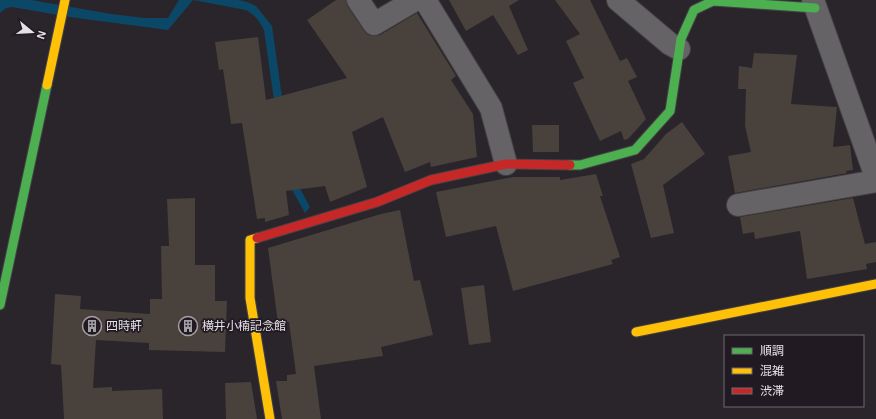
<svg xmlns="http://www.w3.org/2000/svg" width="876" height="419" font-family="Helvetica,'Noto Sans JP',sans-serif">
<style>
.water{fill:#0b4868}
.building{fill:#48413c}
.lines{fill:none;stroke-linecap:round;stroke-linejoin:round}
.street-casing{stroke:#444145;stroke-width:24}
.fast-casing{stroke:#444145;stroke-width:11}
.slow-casing{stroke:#444145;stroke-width:11}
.jam-casing{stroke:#444145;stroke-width:11}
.street{stroke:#666367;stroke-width:22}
.fast{stroke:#4caf50;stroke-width:9}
.slow{stroke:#ffc107;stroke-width:9}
.jam{stroke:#c62828;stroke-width:9}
.labels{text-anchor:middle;stroke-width:3.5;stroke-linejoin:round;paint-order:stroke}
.poi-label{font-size:12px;fill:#e5e0e7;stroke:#211a23;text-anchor:start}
</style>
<rect width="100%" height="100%" fill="#2a252b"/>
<!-- water -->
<path class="water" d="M 0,0 L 31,0 L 111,14 L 145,18 L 168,18 L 179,0 L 193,0 L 168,30 L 70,17 L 12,7 L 6,8 L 0,13 Z
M 193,0 L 239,0 L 247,2 L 256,6 L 272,26 L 284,112 L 296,181 L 310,207 L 305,213 L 285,177 L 264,30 C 260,22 254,14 246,10 Z"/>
<!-- building -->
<path class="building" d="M 336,0 L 346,0 L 348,7 L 364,31 L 368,35 L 374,36 L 380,35 L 417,13 L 456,76 L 451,80 L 473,114 L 477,157 L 431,167 L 430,162 L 405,172 L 383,117 L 352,132 L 367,187 L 330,202 L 325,186 L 286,191 L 289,215 L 265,222 L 265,218 L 257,219 L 242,123 L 231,124 L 223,69 L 219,70 L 215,42 L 258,37 L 266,100 L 347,78 L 307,20 Z
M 449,0 L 519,0 L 509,6 L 528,50 L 518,55 L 493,15 L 466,31 Z
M 555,0 L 590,0 L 620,61 L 627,58 L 637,77 L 628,81 L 646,119 L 628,139 L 624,140 L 621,131 L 600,141 L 573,83 L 584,78 L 566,41 L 580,34 Z
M 754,53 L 797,55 L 791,104 L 837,107 L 833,147 L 850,145 L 853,170 L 846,171 L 847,173 L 735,193 L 728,156 L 751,152 L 745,126 L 746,89 L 738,89 L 739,66 L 752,68 Z
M 682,122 L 705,154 L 663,185 L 674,233 L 651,238 L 631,164 L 644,159 L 666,134 Z
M 532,125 L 559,125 L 559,152 L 533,152 Z
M 596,174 L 603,196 L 600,196 L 620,257 L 611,260 L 613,264 L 513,291 L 496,226 L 446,237 L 436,192 L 513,177 L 560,177 L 560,180 Z
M 195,198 L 195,265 L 215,265 L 215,301 L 227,301 L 225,352 L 149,350 L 149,343 L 96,340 L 93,388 L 112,387 L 112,391 L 162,389 L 163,419 L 64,419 L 61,365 L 51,364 L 55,294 L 81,296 L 80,309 L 150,314 L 150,299 L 162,299 L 161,246 L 169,246 L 167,199 Z
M 853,198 L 865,244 L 876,242 L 876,262 L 866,264 L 867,269 L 807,279 L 800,231 L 755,239 L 754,232 L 743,234 L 740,217 Z
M 400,210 L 414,281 L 420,280 L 433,335 L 381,347 L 383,356 L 314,366 L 321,419 L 282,419 L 276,381 L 287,381 L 287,375 L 296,374 L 289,322 L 278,323 L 268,248 L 381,214 Z
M 484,285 L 491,342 L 469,345 L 461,288 Z
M 251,382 L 257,419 L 226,419 L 225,383 Z"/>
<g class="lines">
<defs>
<path id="street" d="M 358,0 L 374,24 L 415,0
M 425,0 L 491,108 L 506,164
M 618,0 L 670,44 L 679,49
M 813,0 L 876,177
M 738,205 L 876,181"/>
<path id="fast" d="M 570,165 L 580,165 L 635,150 L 670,111 L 681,39 L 694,10 L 713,1 L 815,8
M 0,305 L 47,85"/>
<path id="slow" d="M 47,85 L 65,0
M 257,238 L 250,240 L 250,298 L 270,419
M 636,332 L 876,284"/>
<path id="jam" d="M 257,238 L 377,202 L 431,180 L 506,164 L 570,165"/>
</defs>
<!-- street casing -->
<use href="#street" class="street-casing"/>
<!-- fast casing -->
<use href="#fast" class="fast-casing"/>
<!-- slow casing -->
<use href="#slow" class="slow-casing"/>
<!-- jam casing -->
<use href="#jam" class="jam-casing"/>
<!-- street -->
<use href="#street" class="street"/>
<!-- fast -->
<use href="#fast" class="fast"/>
<!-- slow -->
<use href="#slow" class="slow"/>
<!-- jam -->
<use href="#jam" class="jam"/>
</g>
<!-- icons -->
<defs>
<symbol id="building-ring" viewBox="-11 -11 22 22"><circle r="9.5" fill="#211a23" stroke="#a49fa5" stroke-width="1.5"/><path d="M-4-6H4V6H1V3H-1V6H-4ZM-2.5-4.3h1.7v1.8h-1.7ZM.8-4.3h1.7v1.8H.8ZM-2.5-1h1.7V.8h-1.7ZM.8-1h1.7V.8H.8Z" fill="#a49fa5"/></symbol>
</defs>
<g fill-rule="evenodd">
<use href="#building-ring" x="81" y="315" width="22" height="22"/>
<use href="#building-ring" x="177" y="315" width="22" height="22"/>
</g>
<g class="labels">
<!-- poi labels -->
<g class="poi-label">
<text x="106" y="330">四時軒</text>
<text x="202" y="330">横井小楠記念館</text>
</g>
</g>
<!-- legend -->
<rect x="724" y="335" width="140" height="72" fill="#211a23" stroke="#6f6971"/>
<rect x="732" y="348" width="20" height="6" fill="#4caf50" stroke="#6f6971"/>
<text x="760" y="355" font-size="12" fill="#e5e0e7">順調</text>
<rect x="732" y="368" width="20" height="6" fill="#ffc107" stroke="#6f6971"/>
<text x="760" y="375" font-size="12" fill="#e5e0e7">混雑</text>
<rect x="732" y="388" width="20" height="6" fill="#c62828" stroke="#6f6971"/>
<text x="760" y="395" font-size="12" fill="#e5e0e7">渋滞</text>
<!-- north arrow -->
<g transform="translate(32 32) rotate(108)" stroke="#211a23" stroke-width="3" paint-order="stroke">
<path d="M0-3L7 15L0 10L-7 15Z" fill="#e5e0e7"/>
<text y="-6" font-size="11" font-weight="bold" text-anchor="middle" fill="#e5e0e7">N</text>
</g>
</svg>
